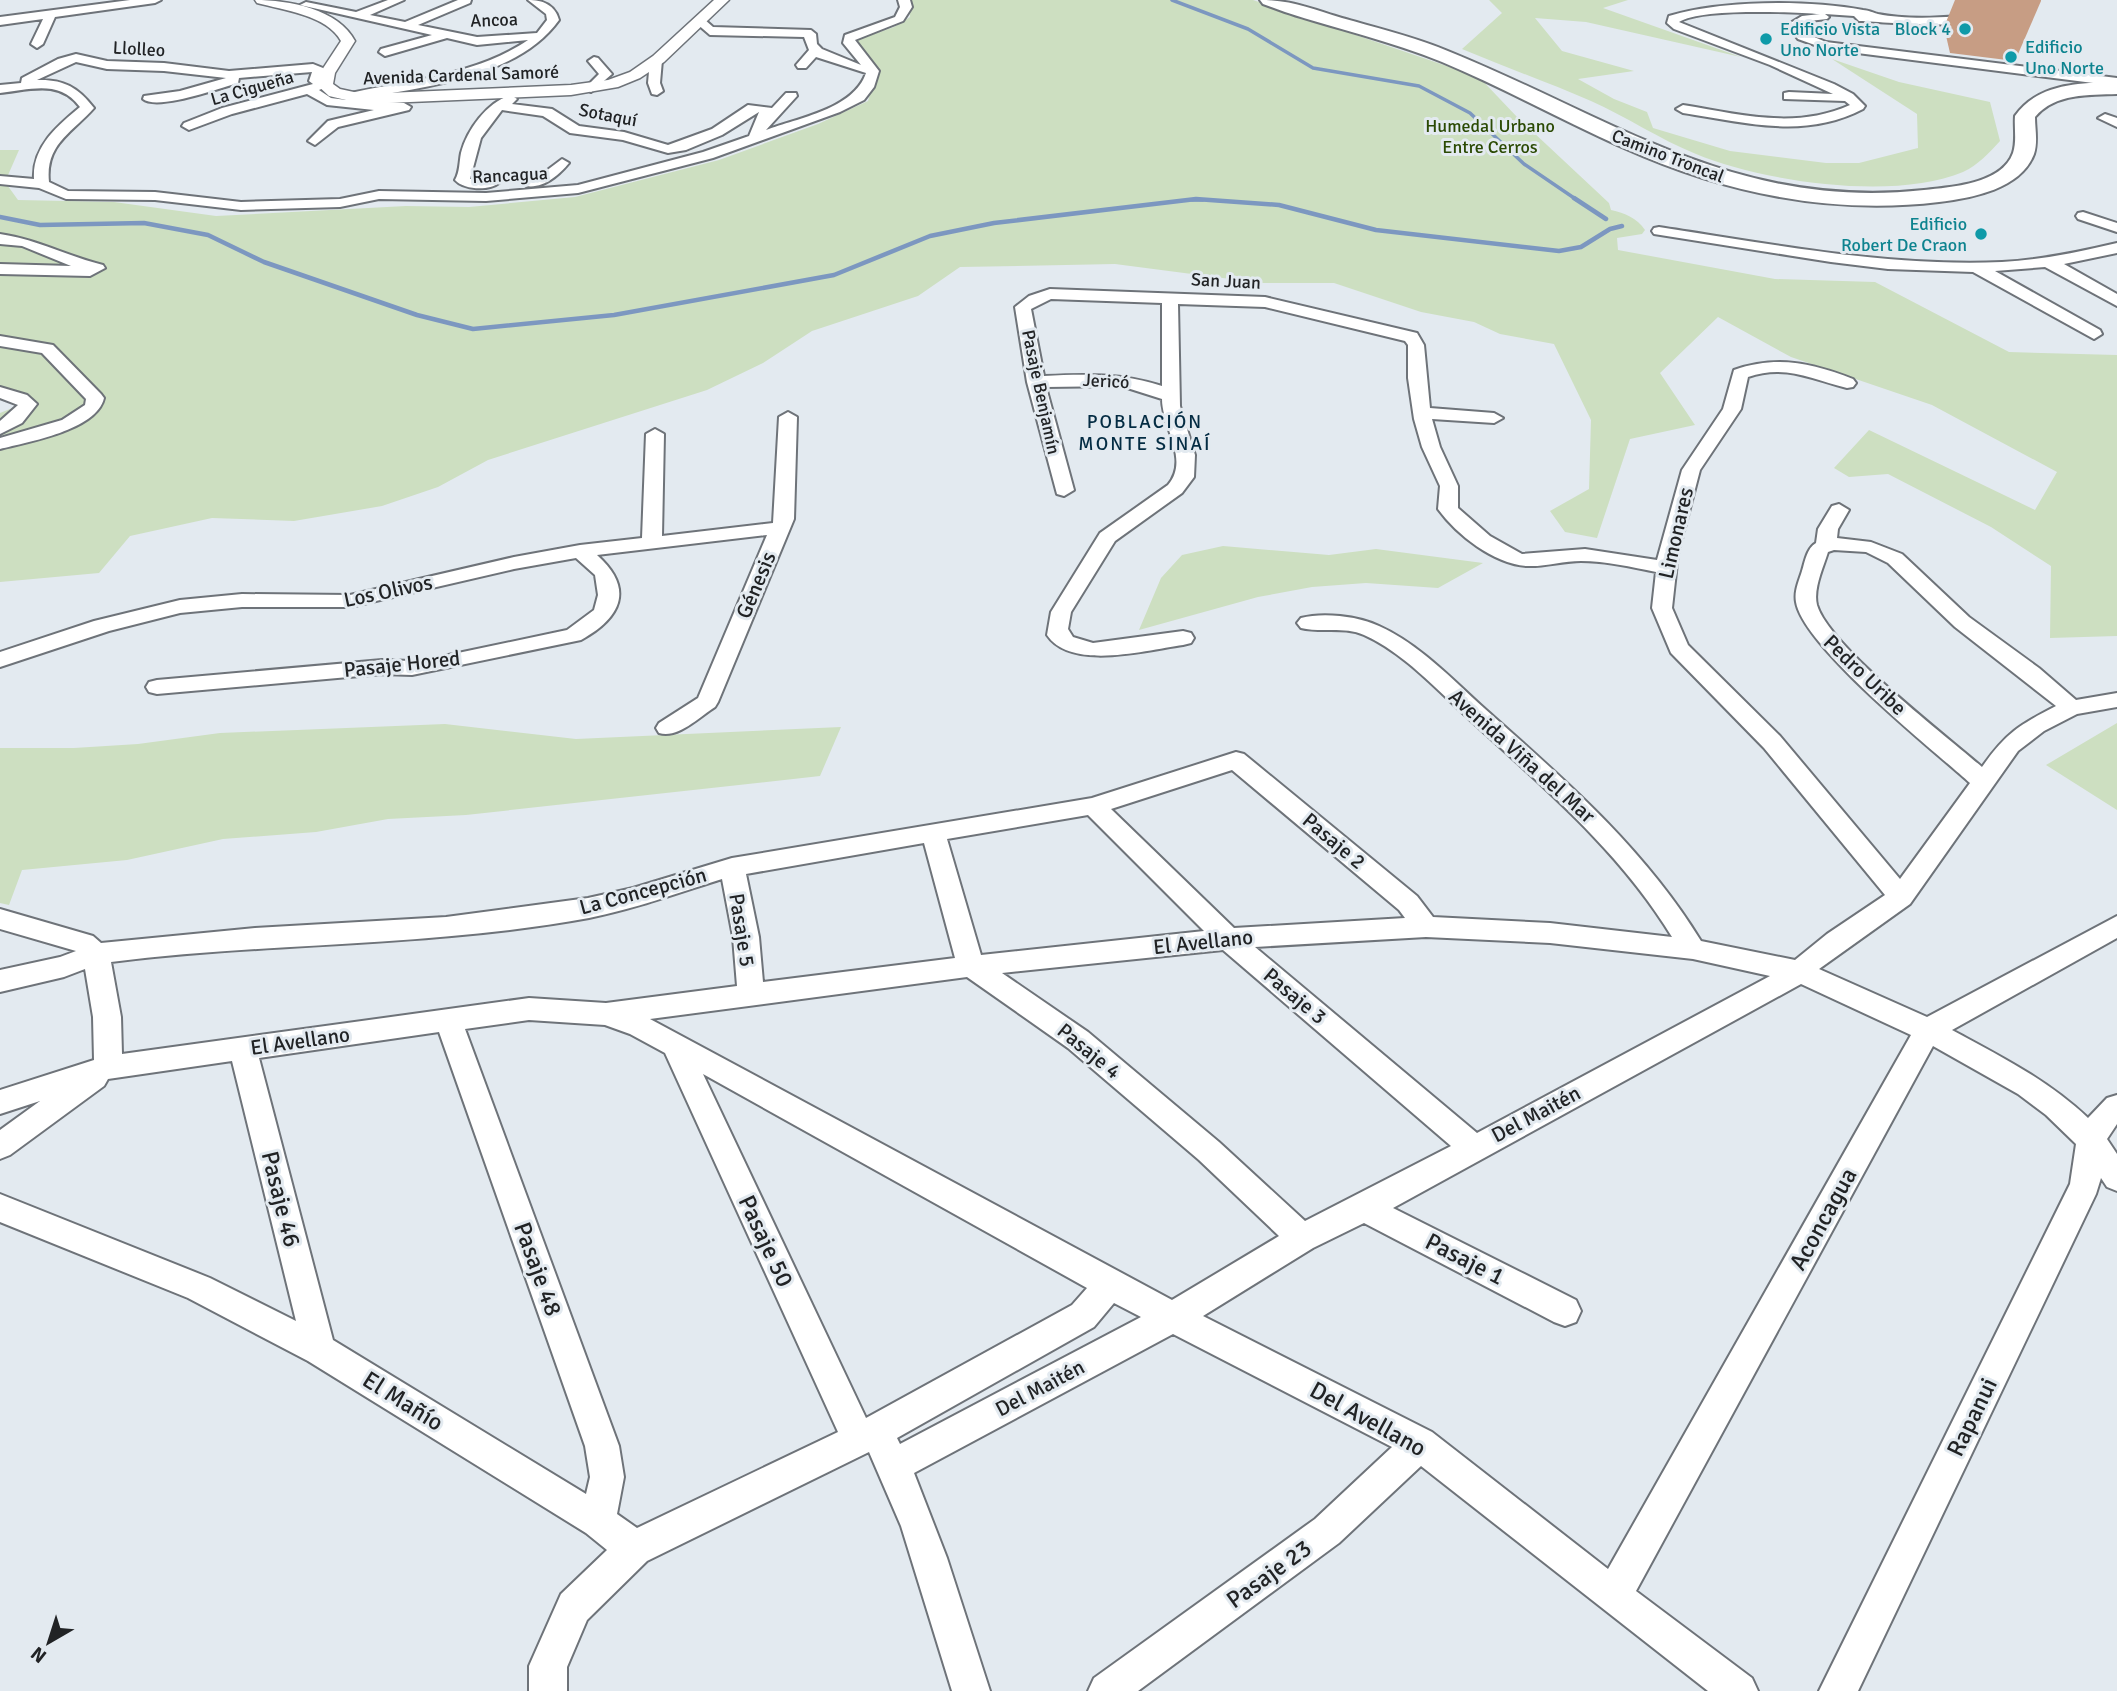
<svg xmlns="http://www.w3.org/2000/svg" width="2117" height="1691" font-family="Signika,sans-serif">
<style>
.green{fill:#cddfc1}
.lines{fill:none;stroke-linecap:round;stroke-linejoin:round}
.stream-far1{stroke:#7c97c0;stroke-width:3.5}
.stream{stroke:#7c97c0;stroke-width:4.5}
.minor-casing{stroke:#6e7379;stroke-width:4}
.tertiary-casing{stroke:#6e7379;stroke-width:3}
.primary-casing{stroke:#6e7379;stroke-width:4}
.minor{fill:#fff;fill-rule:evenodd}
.tertiary{fill:#fff;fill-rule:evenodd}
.primary{fill:#fff;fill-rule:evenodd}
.wall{fill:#c79d84}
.culture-dot{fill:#0f9aa8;stroke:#e3eaf0;stroke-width:2.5}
.labels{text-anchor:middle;stroke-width:6;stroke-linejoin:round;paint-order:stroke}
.far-street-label{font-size:18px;fill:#212325;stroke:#e3eaf0}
.far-culture-label{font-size:18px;fill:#0d838f;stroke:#e3eaf0;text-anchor:start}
.far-park-label{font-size:18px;fill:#2b4a04;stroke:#e3eaf0}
.far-neighbourhood-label{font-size:19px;letter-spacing:2px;fill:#042c43;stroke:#e3eaf0}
.street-label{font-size:21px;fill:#212325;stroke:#e3eaf0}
.near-street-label{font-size:24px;fill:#212325;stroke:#e3eaf0}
</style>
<rect width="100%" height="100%" fill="#e3eaf0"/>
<!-- green -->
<path class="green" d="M 908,0 L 1253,0 L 1479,77 L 1518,118 L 1609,203 L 1611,210 C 1625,213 1637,218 1645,230 L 1642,234 L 1617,238 L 1618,250 L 1775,279 L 1875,282 L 2009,352 L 2117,355 L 2117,636 L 2050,638 L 2051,566 L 1991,527 L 1888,474 L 1849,477 L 1834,468 L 1869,430 L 2035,510 L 2057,472 L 1932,405 L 1791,357 L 1718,317 L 1660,373 L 1695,425 L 1630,439 L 1597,538 L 1565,532 L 1550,511 L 1589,489 L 1591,420 L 1554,344 L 1500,334 L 1474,322 L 1421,312 L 1334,283 L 1261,283 L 1115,264 L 960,267 L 918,296 L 812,331 L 763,363 L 707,390 L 488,460 L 438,487 L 382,506 L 294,521 L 212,518 L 130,536 L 99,573 L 0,582 L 0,413 L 20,405 L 0,394 L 0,150 L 19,150 L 5,182 L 18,200 L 114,202 L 216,216 L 406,206 L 469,207 L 575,197 L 719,160 L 818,124 L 868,101 L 876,72 L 854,41 L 894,27 L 910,17 Z
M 1489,0 L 1628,0 L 1603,8 L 1741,57 L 1586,22 L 1535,18 L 1562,51 L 1634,71 L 1578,79 L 1614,99 L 1647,112 L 1653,128 L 1730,151 L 1826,163 L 1859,163 L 1918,148 L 1917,114 L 1832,59 L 1899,82 L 1990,102 L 2000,141 C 1989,153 1978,165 1963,172 C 1895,201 1763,182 1696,154 C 1659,139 1627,117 1591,101 C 1549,83 1505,67 1462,49 L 1502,13 Z
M 1223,546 L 1329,555 L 1376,549 L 1483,563 L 1438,588 L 1366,583 L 1312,587 L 1258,597 L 1139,630 L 1161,578 L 1182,555 Z
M 2117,723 L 2117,810 L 2046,765 Z
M 445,724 L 576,739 L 841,727 L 820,776 L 466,815 L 388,819 L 316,832 L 223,839 L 127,860 L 22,870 L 9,905 L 0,903 L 0,748 L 74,748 L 138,744 L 220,733 Z"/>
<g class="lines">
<!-- stream-far1 -->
<path class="stream-far1" d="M 1172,0 L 1248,29 L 1313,68 L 1419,86 L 1470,113 L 1524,164 L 1577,200
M 1192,200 L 1203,200"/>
<!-- stream -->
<path class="stream" d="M 1574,198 L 1606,219
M 0,217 L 40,225 L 144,223 L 208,235 L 264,262 L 417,315 L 473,329 L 614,315 L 834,275 L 930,236 L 994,223 L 1196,199 L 1279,205 L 1376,230 L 1559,251 L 1581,247 L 1610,229 L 1622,226"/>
<defs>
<path id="minor" d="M 130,0 L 161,0 L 155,3 L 55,17 L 43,44 L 37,48 L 31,44 L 43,19 L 0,25 L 0,17 Z
M 388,0 L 404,0 L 370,15 L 405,22 L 458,0 L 471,0 L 470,3 L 418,25 L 477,37 L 537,33 L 547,20 L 546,14 L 528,0 C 543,0 555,5 559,20 C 517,79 420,87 353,100 L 404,103 L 411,107 L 409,110 L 338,127 L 315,145 L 308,141 L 328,121 L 374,110 L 327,105 L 307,94 L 232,114 L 189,130 L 182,126 L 184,123 L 222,108 L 313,84 L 309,81 L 312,72 L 239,78 L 238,83 C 220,88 157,111 143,99 L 144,96 L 180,91 L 226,78 L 164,71 L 107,69 L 76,62 L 37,80 C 63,79 78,87 94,108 C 72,133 45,144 49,182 L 68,191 L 155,192 L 241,202 L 340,199 L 379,191 L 486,193 L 578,185 L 703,152 L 749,136 L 759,112 L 722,135 L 686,150 L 668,153 L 623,140 L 570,133 L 543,116 L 502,110 L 481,138 L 470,179 L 492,179 L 499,183 C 489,191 464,190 455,180 C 460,171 459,163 461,153 C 467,130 487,102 511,95 L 517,99 L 512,104 L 552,109 L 579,126 L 624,132 L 668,145 L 712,129 L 748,105 L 772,108 L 786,93 L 796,93 L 797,96 L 766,130 C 798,118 854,109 866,73 L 816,57 L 806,68 L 798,68 L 796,65 L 809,50 L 804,37 L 710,35 L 696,23 L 696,19 L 704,19 L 713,27 L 811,30 L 816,34 L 817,44 L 822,49 L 861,65 L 843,43 L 845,35 L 895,17 L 900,7 L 898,0 L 910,0 L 912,7 L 903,21 L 855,40 L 879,71 L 874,87 L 864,100 L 840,112 L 713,158 L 578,193 L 486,201 L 379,199 L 340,207 L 241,210 L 155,200 L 66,199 L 39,188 L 0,184 L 0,176 L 34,179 C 32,147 57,126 80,107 C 59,79 30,90 0,93 L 0,85 L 21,83 L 22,78 L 58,59 L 76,54 L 107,61 L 164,63 L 229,71 L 313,64 L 323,68 L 323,78 L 328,79 L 331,85 L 319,90 L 331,98 L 346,100 L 346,94 C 407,80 475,76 528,40 L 477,45 L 447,38 L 385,56 L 379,52 L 381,49 L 432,35 L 300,5 L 306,2 L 356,12 Z
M 1959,0 L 1974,0 L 1991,8 L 1993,16 C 1972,31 1888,22 1859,21 L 1854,16 L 1825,14 L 1829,17 L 1827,19 L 1809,21 L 1800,26 L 1807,34 L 1826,42 L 2117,78 L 2117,86 L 1826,49 L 1798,39 L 1787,25 L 1802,16 L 1820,14 C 1792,12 1699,8 1679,22 L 1834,84 L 1853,94 L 1865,106 L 1863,109 C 1804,140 1744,122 1683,113 L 1676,109 L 1683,105 C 1740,114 1794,130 1850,105 L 1845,101 L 1784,99 L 1784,93 L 1789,92 L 1833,94 L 1770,65 L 1674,29 L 1667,23 L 1669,16 C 1723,0 1807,0 1863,10 C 1868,10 1874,13 1878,14 C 1907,20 1953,18 1981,13 Z
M 656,56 L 662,60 L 660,83 L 663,91 L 657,95 L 652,94 L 648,83 L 650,60 Z
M 594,57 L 598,58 L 612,74 L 591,92 L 585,88 L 599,74 L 588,61 Z
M 2105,114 L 2117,118 L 2117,127 L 2098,118 Z
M 562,159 L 569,163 C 559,175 543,189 526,186 L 526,180 L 546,171 Z
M 2083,212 L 2117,223 L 2117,232 L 2078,219 L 2076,216 L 2078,213 Z
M 1659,227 C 1772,244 1887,267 2002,262 C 2041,260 2079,252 2117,243 L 2117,253 L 2064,264 L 2117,294 L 2117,306 L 2045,267 L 1995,271 L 2100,330 L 2102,334 L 2094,339 L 1973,272 L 1888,269 L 1831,262 L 1654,234 L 1652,231 L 1654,228 Z
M 0,234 C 36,239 67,256 103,265 L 105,268 L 90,276 L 0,274 L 0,264 L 71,266 L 22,246 L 0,244 Z
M 1050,289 L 1265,297 L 1417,333 L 1424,345 L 1430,408 L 1494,413 L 1503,418 L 1494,423 L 1432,419 L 1440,447 L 1458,486 L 1458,508 L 1490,536 L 1522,554 L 1585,549 L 1657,560 L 1682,470 L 1723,409 L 1734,370 C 1777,355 1812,363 1853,379 L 1856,383 L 1853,387 L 1847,388 C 1811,379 1785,364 1748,377 L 1741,409 L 1700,470 L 1678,554 L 1672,608 L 1688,645 L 1780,736 L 1900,879 L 1970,783 C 1932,749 1803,646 1796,602 C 1794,591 1799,581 1802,571 C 1805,561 1807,548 1816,543 L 1818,529 L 1832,506 L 1839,504 L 1849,510 L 1838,529 L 1837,538 L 1871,542 L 1902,554 L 1969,617 L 2039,668 L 2076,700 L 2117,693 L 2117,707 L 2077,714 L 2044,731 L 2018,751 L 1910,904 L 1819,969 L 1927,1017 L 2117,916 L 2117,938 L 1952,1030 C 2000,1056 2048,1080 2088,1118 L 2107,1098 L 2117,1095 L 2117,1124 L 2107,1139 L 2117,1154 L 2117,1191 L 2107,1187 L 2101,1178 L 2096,1194 L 1858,1691 L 1819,1691 L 2070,1184 L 2076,1144 L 2046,1115 L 2018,1094 L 1933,1046 L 1636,1591 L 1752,1678 L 1758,1691 L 1708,1691 L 1421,1466 L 1339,1543 L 1138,1691 L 1088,1691 L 1094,1678 L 1315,1519 L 1392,1447 L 1173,1334 L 914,1473 L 947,1558 L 990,1691 L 952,1691 L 901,1526 L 869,1452 L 647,1561 L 587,1620 L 567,1667 L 567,1691 L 529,1691 L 529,1666 L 561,1594 L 607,1550 L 586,1533 L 308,1361 L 188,1298 L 0,1222 L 0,1194 L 210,1278 L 296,1321 L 232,1061 L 108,1079 L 104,1086 L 10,1155 L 0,1159 L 0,1130 L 40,1101 L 0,1114 L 0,1090 L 94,1060 L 93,1017 L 85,969 L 64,977 L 0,992 L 0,970 L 60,957 L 76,951 L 0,929 L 0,909 L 93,936 L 101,943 L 255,928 L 446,917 L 588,898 L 633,888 L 732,858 L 1092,798 L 1236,752 L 1244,754 L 1417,896 L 1433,917 L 1550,923 L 1672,937 C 1620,851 1541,785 1468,718 C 1436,689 1404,653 1364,635 C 1344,626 1321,633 1301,628 L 1297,623 L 1301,618 C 1323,612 1358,616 1379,626 C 1419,644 1452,679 1484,708 C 1564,779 1644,848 1701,941 L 1795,960 L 1827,934 L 1885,895 L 1764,748 L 1671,653 L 1652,608 L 1656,572 C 1631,567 1606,561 1581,561 C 1563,561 1545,567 1527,566 C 1494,564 1457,535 1438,509 L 1440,486 L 1422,447 L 1414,419 L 1408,378 L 1408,345 L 1405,341 L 1265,307 L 1178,304 L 1180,406 L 1195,455 L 1194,477 L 1182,493 L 1115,541 L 1071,612 L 1068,629 L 1073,637 L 1093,643 L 1183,631 L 1191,633 L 1194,638 L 1191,643 L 1183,645 C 1147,650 1071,671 1047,635 L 1051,612 L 1100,533 L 1168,485 C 1190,459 1162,428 1162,399 L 1121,386 L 1046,387 L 1074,490 L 1064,496 L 1057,494 L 1027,382 L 1015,307 L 1029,296 ZM 1051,299 L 1162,303 L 1162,386 C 1123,373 1085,374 1044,376 L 1031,309 ZM 1834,550 L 1866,552 L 1888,563 L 1955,627 L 2056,706 C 2019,725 2006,733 1982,767 C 1945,735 1829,646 1817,605 C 1813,589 1823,568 1828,552 ZM 1232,770 L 1399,910 L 1405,918 L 1234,928 L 1111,809 ZM 1088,815 L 1204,931 L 981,955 L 947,839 ZM 924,843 L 955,958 L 763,982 L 759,937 L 746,874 ZM 722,879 L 733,937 L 737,986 L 606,1003 L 529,998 L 122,1054 L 121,1017 L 111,962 C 269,942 431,947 589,918 C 634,909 678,893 722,879 ZM 1426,937 L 1550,943 L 1693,959 L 1770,976 L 1477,1133 L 1255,947 ZM 1223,950 L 1451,1146 L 1305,1221 L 1219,1142 L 1088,1032 L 1002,973 ZM 967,977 L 1068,1048 L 1199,1160 L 1279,1236 L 1172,1300 L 650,1019 ZM 1801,984 L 1911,1035 L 1608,1569 L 1432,1432 L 1203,1316 L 1313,1248 L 1364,1223 L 1554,1322 L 1565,1326 L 1576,1322 L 1581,1311 L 1576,1300 L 1393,1208 ZM 529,1020 L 605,1025 L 630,1034 L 665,1053 L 838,1432 L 637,1528 L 617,1514 L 624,1477 L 619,1446 L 465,1029 ZM 439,1032 L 585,1446 L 590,1477 L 586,1494 L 333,1340 L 259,1058 ZM 703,1074 L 1087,1288 L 1072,1305 L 866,1418 ZM 1114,1303 L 1141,1317 L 900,1444 L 897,1438 L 1094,1327 Z
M 0,336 L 53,345 L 101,394 L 104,398 C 97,430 28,442 0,449 L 0,438 L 62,420 L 85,405 L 86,399 L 42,353 L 0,346 Z
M 0,387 L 27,395 L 37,404 L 22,423 L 0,434 L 0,421 L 18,405 L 0,398 Z
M 788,412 L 797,417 L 794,519 L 718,702 L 715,707 C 699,717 678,739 659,733 L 656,728 L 659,723 L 698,698 L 767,535 L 597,555 C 635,589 621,618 581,640 L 412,675 L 382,674 L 157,694 L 149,692 L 146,687 L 149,682 L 157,680 L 382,660 L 412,661 L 439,657 L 567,630 L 594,610 L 598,595 L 595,575 L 576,558 L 514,569 L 350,607 L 242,607 L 180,613 L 109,631 L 0,667 L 0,652 L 94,621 L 180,600 L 242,594 L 350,595 L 514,557 L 580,545 L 642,538 L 646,434 L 655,429 L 664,434 L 662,536 L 773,523 L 779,417 Z"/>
<path id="tertiary" d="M 255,0 C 289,0 338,9 355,41 L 335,73 L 333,84 L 340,89 L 363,94 L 571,85 L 608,80 L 630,72 L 653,56 L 714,0 L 729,0 L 664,62 L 640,78 L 618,87 L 571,95 L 363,104 L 329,96 L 317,85 L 320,73 L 341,41 C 327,15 283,10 257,3 Z"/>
<path id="primary" d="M 1260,0 C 1292,0 1312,9 1342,18 C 1374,27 1407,35 1438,47 C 1606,113 1731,211 1924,190 C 1951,187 2002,184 2013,153 C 2017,141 2014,128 2015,116 C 2038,83 2080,83 2117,82 L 2117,94 C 2089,95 2055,93 2035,117 C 2035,129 2038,142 2034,154 C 2021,189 1972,198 1939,202 C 1830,215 1724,193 1624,148 C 1563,121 1504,88 1442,62 C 1391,41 1337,29 1285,12 L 1263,4 Z"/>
</defs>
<!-- minor casing -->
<use href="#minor" class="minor-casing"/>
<!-- tertiary casing -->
<use href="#tertiary" class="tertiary-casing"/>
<!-- primary casing -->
<use href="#primary" class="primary-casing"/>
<!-- minor -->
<use href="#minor" class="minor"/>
<!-- tertiary -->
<use href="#tertiary" class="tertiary"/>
<!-- primary -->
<use href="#primary" class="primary"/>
</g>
<!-- wall -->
<path class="wall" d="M 1955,0 L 2041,0 L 2041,1 L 2015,61 L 1950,53 L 1944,27 Z"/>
<!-- markers -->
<g class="culture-dot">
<circle cx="1965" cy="29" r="7"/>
<circle cx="1766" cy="39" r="7"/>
<circle cx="2011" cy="57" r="7"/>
<circle cx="1981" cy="234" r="7"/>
</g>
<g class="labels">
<!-- far-street labels -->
<g class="far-street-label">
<text transform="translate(494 20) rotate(-2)" y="6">Ancoa</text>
<text transform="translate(139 49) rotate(3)" y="6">Llolleo</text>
<text transform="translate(461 75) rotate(-2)" y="6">Avenida Cardenal Samoré</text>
<text transform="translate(252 88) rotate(-16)" y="6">La Cigueña</text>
<text transform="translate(608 115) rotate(11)" y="6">Sotaquí</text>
<text transform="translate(1668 156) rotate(21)" y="6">Camino Troncal</text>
<text transform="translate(510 175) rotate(-3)" y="6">Rancagua</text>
<text transform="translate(1226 281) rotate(3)" y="6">San Juan</text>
<text transform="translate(1106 381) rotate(3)" y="6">Jericó</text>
<text transform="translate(1041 392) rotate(78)" y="6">Pasaje Benjamín</text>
</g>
<!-- far-culture labels -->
<g class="far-culture-label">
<text x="1780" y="35">Edificio Vista<tspan x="1780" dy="21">Uno Norte</tspan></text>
<text x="1951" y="35" text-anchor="end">Block 4</text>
<text x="2025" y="53">Edificio<tspan x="2025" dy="21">Uno Norte</tspan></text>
<text x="1967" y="230" text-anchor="end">Edificio<tspan x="1967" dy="21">Robert De Craon</tspan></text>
</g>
<!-- far-park labels -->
<g class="far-park-label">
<text x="1490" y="132">Humedal Urbano<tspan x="1490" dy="21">Entre Cerros</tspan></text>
</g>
<!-- far-neighbourhood labels -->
<g class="far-neighbourhood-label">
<text x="1145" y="428">POBLACIÓN<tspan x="1145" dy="22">MONTE SINAÍ</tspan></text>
</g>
<!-- street labels -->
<g class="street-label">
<text transform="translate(1676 533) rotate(-77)" y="7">Limonares</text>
<text transform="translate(756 585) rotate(-67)" y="7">Génesis</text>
<text transform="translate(388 591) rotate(-12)" y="7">Los Olivos</text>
<text transform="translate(402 664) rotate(-6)" y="7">Pasaje Hored</text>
<text transform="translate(1865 675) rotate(44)" y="7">Pedro Uribe</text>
<text transform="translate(1522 756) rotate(42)" y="7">Avenida Viña del Mar</text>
<text transform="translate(1334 841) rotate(40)" y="7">Pasaje 2</text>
<text transform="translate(643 891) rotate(-15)" y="7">La Concepción</text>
<text transform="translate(742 930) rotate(81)" y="7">Pasaje 5</text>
<text transform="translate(1203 942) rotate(-6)" y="7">El Avellano</text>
<text transform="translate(1295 996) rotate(40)" y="7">Pasaje 3</text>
<text transform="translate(300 1041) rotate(-8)" y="7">El Avellano</text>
<text transform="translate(1089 1051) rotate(39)" y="7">Pasaje 4</text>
<text transform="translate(1536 1114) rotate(-28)" y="7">Del Maitén</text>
<text transform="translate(1040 1388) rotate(-28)" y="7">Del Maitén</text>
</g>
<!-- near-street labels -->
<g class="near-street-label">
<text transform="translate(281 1199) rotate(76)" y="8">Pasaje 46</text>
<text transform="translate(1823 1219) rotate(-61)" y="8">Aconcagua</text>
<text transform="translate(766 1241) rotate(65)" y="8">Pasaje 50</text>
<text transform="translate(1465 1259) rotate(27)" y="8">Pasaje 1</text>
<text transform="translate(538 1269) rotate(70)" y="8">Pasaje 48</text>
<text transform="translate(403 1401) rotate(32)" y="8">El Mañío</text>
<text transform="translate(1972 1417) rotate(-64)" y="8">Rapanui</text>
<text transform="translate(1368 1419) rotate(29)" y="8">Del Avellano</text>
<text transform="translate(1269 1574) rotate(-36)" y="8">Pasaje 23</text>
</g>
</g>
<!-- north arrow -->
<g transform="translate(49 1642) rotate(219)" stroke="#e3eaf0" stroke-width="5" paint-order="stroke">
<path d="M0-5L12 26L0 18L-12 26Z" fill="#212325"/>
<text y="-10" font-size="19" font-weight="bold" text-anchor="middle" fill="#212325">N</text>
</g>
</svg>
